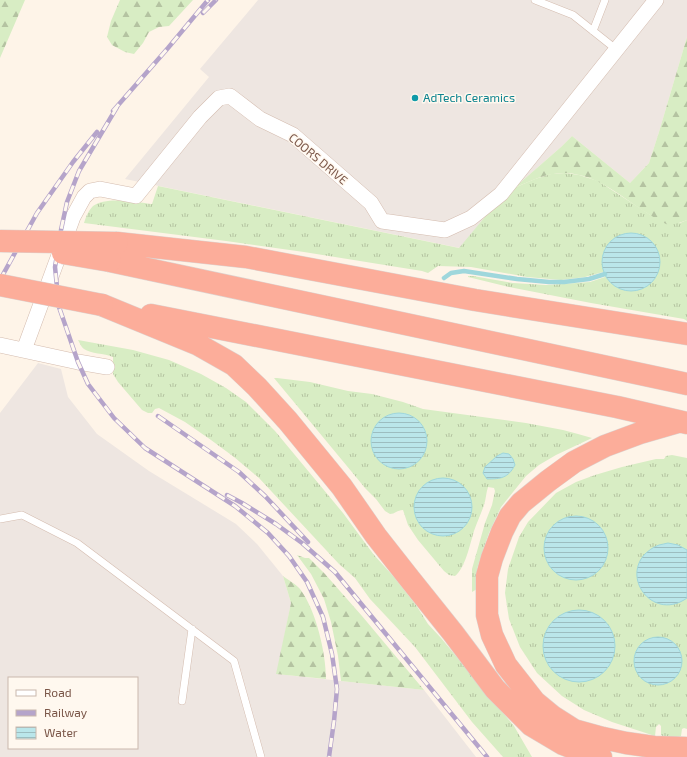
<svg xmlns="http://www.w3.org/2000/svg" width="687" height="757" font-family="'Exo 2',sans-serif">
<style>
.industrial{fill:#eee6e1;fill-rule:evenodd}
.grass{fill:url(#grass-tufts)}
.forest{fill:url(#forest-firs)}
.water{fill:url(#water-rules);stroke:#9fd7dc}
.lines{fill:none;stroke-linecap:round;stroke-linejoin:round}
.stream{stroke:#9fd7dc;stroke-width:4.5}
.service-casing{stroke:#d4bcaf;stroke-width:8}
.minor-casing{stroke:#d4bcaf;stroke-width:16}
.motorway-casing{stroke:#ddd3d0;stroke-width:23}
.service{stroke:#fff;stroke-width:7}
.minor{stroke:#fff;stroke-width:15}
.motorway{stroke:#fcad9a;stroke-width:22}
.rail-casing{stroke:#b5a4ca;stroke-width:4.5}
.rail{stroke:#fff8ef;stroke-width:3;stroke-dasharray:9;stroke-linecap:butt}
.motorway-bridge-casing{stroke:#ddd3d0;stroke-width:23;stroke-linecap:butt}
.motorway-bridge{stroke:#fcad9a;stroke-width:22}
.culture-dot{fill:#0f9aa8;stroke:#fff8ef;stroke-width:1.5}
.labels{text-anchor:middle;stroke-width:3;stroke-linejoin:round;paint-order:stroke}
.culture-label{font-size:12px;fill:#0d838f;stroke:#fff8ef;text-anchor:start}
.street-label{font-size:12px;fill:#7b5749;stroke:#fff8ef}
</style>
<defs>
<pattern id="grass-tufts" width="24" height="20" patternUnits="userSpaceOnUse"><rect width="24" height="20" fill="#d8edc4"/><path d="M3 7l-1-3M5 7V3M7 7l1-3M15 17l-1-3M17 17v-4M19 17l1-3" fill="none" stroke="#b4c3a1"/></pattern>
<pattern id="forest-firs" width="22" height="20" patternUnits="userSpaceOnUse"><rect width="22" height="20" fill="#d8edc4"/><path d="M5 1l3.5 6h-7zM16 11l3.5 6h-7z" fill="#b4c3a1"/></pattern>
<pattern id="water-rules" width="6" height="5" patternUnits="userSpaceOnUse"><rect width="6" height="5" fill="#bae6ea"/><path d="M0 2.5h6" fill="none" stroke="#9cbdc0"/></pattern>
</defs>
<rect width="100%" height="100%" fill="#fef4e8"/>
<!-- industrial -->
<path class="industrial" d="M 258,0 L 687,0 L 687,37 L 659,132 L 649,163 L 630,183 L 572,136 L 561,147 L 514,188 L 489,212 L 460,248 L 125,179 L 209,77 L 200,69 Z
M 38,363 L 61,369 L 68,397 L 97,434 L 149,471 L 236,524 L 257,544 L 283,576 L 291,603 L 277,674 L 424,690 L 476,757 L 0,757 L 0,413 ZM 9,678 L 137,678 L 137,748 L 9,748 Z"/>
<!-- grass -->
<path class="grass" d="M 565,173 L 579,175 L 598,181 L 652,216 L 680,223 L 687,220 L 687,321 L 684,319 L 591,303 L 509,287 L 468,277 L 468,276 L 473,276 L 513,283 L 546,285 L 563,284 L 590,282 L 605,277 L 603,272 L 585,277 L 561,280 L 527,277 L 471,267 L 438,266 L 428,273 L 422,271 L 304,252 L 226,241 L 84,223 C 86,217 88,211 93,206 C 105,196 138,202 152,204 L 158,186 L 459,248 L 489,212 L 514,188 L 535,179 L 551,174 Z
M 78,340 L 133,350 L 169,360 L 201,374 L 226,388 L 246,402 L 275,431 L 343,513 L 374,555 L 394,577 L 416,605 L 428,624 L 441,638 L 514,726 L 532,757 L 503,757 L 472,722 L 415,647 L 370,599 L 355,578 L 339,564 L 259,478 L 234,457 L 211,440 L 185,422 L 159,408 L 155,409 L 152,413 L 148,413 L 142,410 L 118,382 L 113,374 L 113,357 C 104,353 91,354 84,349 C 81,347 80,343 78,340 Z
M 274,378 L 277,378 L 310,382 L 348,391 L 372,394 L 403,402 L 423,409 L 526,423 L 563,430 L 578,434 L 592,438 L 556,455 L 539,465 L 526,476 L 501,507 L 489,533 L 482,553 L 477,569 L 477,589 L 472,592 L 472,569 L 485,523 L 492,505 L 495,491 L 494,488 L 488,487 C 486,493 486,499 484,505 C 481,514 477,522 474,531 C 470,544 465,569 455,576 L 449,575 L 444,571 L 418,540 L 408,525 L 403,510 C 397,510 395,514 390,514 L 385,511 L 376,499 L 365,488 L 356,477 Z
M 672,455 L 687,458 L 687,729 L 684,728 L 682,729 L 681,736 C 674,738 666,739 661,735 L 661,726 L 659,724 L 656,727 L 655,736 L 612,722 L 584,710 L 562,696 L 537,673 L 520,647 L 509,619 L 505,593 L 508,569 L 519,537 L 528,522 L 556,493 L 576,482 L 595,475 L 622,467 L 656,459 L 664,459 L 666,456 Z"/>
<!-- forest -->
<path class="forest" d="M 0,0 L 25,0 L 0,58 Z
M 120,0 L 193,0 L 169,26 L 159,27 L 149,32 L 143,43 L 134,54 L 125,52 L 112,45 L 107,37 L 111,21 Z
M 687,37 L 687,220 C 681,222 672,226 666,224 C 660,221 653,217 647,213 C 621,197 599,175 566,173 C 548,172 530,181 514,188 L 561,147 L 572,136 L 630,183 L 649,163 L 659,132 Z
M 297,555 L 305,558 L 309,558 L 325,574 L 362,616 L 424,690 L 341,681 L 338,656 L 331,622 L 324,599 L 311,574 Z
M 283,576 C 288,580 296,584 300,589 C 316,610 326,653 326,679 L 276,674 L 291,603 Z"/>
<!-- water -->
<path class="water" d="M602 262a29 29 0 1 1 58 0a29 29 0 1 1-58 0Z
M371 441a28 28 0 1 1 56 0a28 28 0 1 1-56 0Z
M 503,453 L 509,454 L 513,459 L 515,465 C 508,478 501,479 487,479 L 483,473 L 485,467 L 497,456 Z
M414 507a29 29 0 1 1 58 0a29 29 0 1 1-58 0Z
M544 548a32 32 0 1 1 64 0a32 32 0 1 1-64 0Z
M 668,543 L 678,545 L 687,550 L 687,598 C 655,621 622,581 644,555 C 648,551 653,547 659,545 C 662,544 665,544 668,543 Z
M543 646a36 36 0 1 1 72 0a36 36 0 1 1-72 0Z
M634 661a24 24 0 1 1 48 0a24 24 0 1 1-48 0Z"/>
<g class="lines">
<!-- stream -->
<path class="stream" d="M 444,278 L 451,273 L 464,271 L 517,279 L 549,282 L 564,282 L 589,279 L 605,274"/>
<defs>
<path id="service" d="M 535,0 L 573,15 L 617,50
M 593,31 L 605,0
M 0,519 L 22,515 L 77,543 L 234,661 L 261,757
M 182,701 L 192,629"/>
<path id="minor" d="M 0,345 L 78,362 L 107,367
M 24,350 L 73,217 L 84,197 L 90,191 L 100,189 L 136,196 L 200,117 L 219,98 L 230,96 L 260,119 L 293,135 L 371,203 L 382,221 L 445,230 L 471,218 L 501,194 L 656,0"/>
<path id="motorway" d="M 117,243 L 246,257 L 475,300 L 687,334
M 110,261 L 687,384
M 102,305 L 197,344 L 234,365 L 257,387 L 288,421 L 342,487 L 376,536 L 409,578 L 453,633 L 495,689 L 531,725 L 563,744 L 591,755 L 601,757
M 151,315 L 617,407 L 687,423
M 678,422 L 640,433 L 605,446 L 574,462 L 548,481 L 521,503 L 510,516 L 502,532 L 492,558 L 487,576 L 487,615 L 492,635 L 506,665 L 535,702 L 552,716 L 574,730 L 603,738 L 626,743 L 654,747 L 687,748"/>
</defs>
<!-- service casing -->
<use href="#service" class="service-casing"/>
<!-- minor casing -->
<use href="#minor" class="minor-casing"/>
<!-- motorway casing -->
<use href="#motorway" class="motorway-casing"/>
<!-- service -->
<use href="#service" class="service"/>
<!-- minor -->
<use href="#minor" class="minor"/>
<!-- motorway -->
<use href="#motorway" class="motorway"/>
<defs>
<path id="rail" d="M 203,13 L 216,0
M 117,107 L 79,171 L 67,202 L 61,230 L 55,267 L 59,307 L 78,362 L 88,384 L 114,418 L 145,448 L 235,506 L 268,533 L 289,556 L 307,582 L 323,617 L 332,654 L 337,689 L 334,721 L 329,757
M 113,111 L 168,48 L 208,0
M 0,280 L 37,213 L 73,162 L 97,132
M 158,416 L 239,472 L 265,496 L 308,542
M 227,495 L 242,503 L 276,524 L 302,543 L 335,572 L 487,757"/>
</defs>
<!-- rail casing -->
<use href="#rail" class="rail-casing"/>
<!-- rail -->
<use href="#rail" class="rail"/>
<defs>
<path id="motorway-bridge" d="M 0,241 L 117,243
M 63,253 L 110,261
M 0,285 L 102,305"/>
</defs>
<!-- motorway-bridge casing -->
<use href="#motorway-bridge" class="motorway-bridge-casing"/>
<!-- motorway-bridge -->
<use href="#motorway-bridge" class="motorway-bridge"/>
</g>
<!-- markers -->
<circle class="culture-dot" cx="415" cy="98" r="4"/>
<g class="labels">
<!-- culture labels -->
<g class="culture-label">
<text x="423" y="102">AdTech Ceramics</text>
</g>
<!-- street labels -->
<g class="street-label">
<text transform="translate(318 159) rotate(40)" y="4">COORS DRIVE</text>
</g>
</g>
<!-- legend -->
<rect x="8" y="677" width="130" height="72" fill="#fff8ef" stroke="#cab8ad"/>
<rect x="16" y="690" width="20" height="6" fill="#ffffff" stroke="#cab8ad"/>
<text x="44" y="697" font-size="12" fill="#7b5749">Road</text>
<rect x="16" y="710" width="20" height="6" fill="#b5a4ca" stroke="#cab8ad"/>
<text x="44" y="717" font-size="12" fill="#7b5749">Railway</text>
<rect x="16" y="727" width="20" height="12" fill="url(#water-rules)" stroke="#cab8ad"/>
<text x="44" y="737" font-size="12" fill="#7b5749">Water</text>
</svg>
